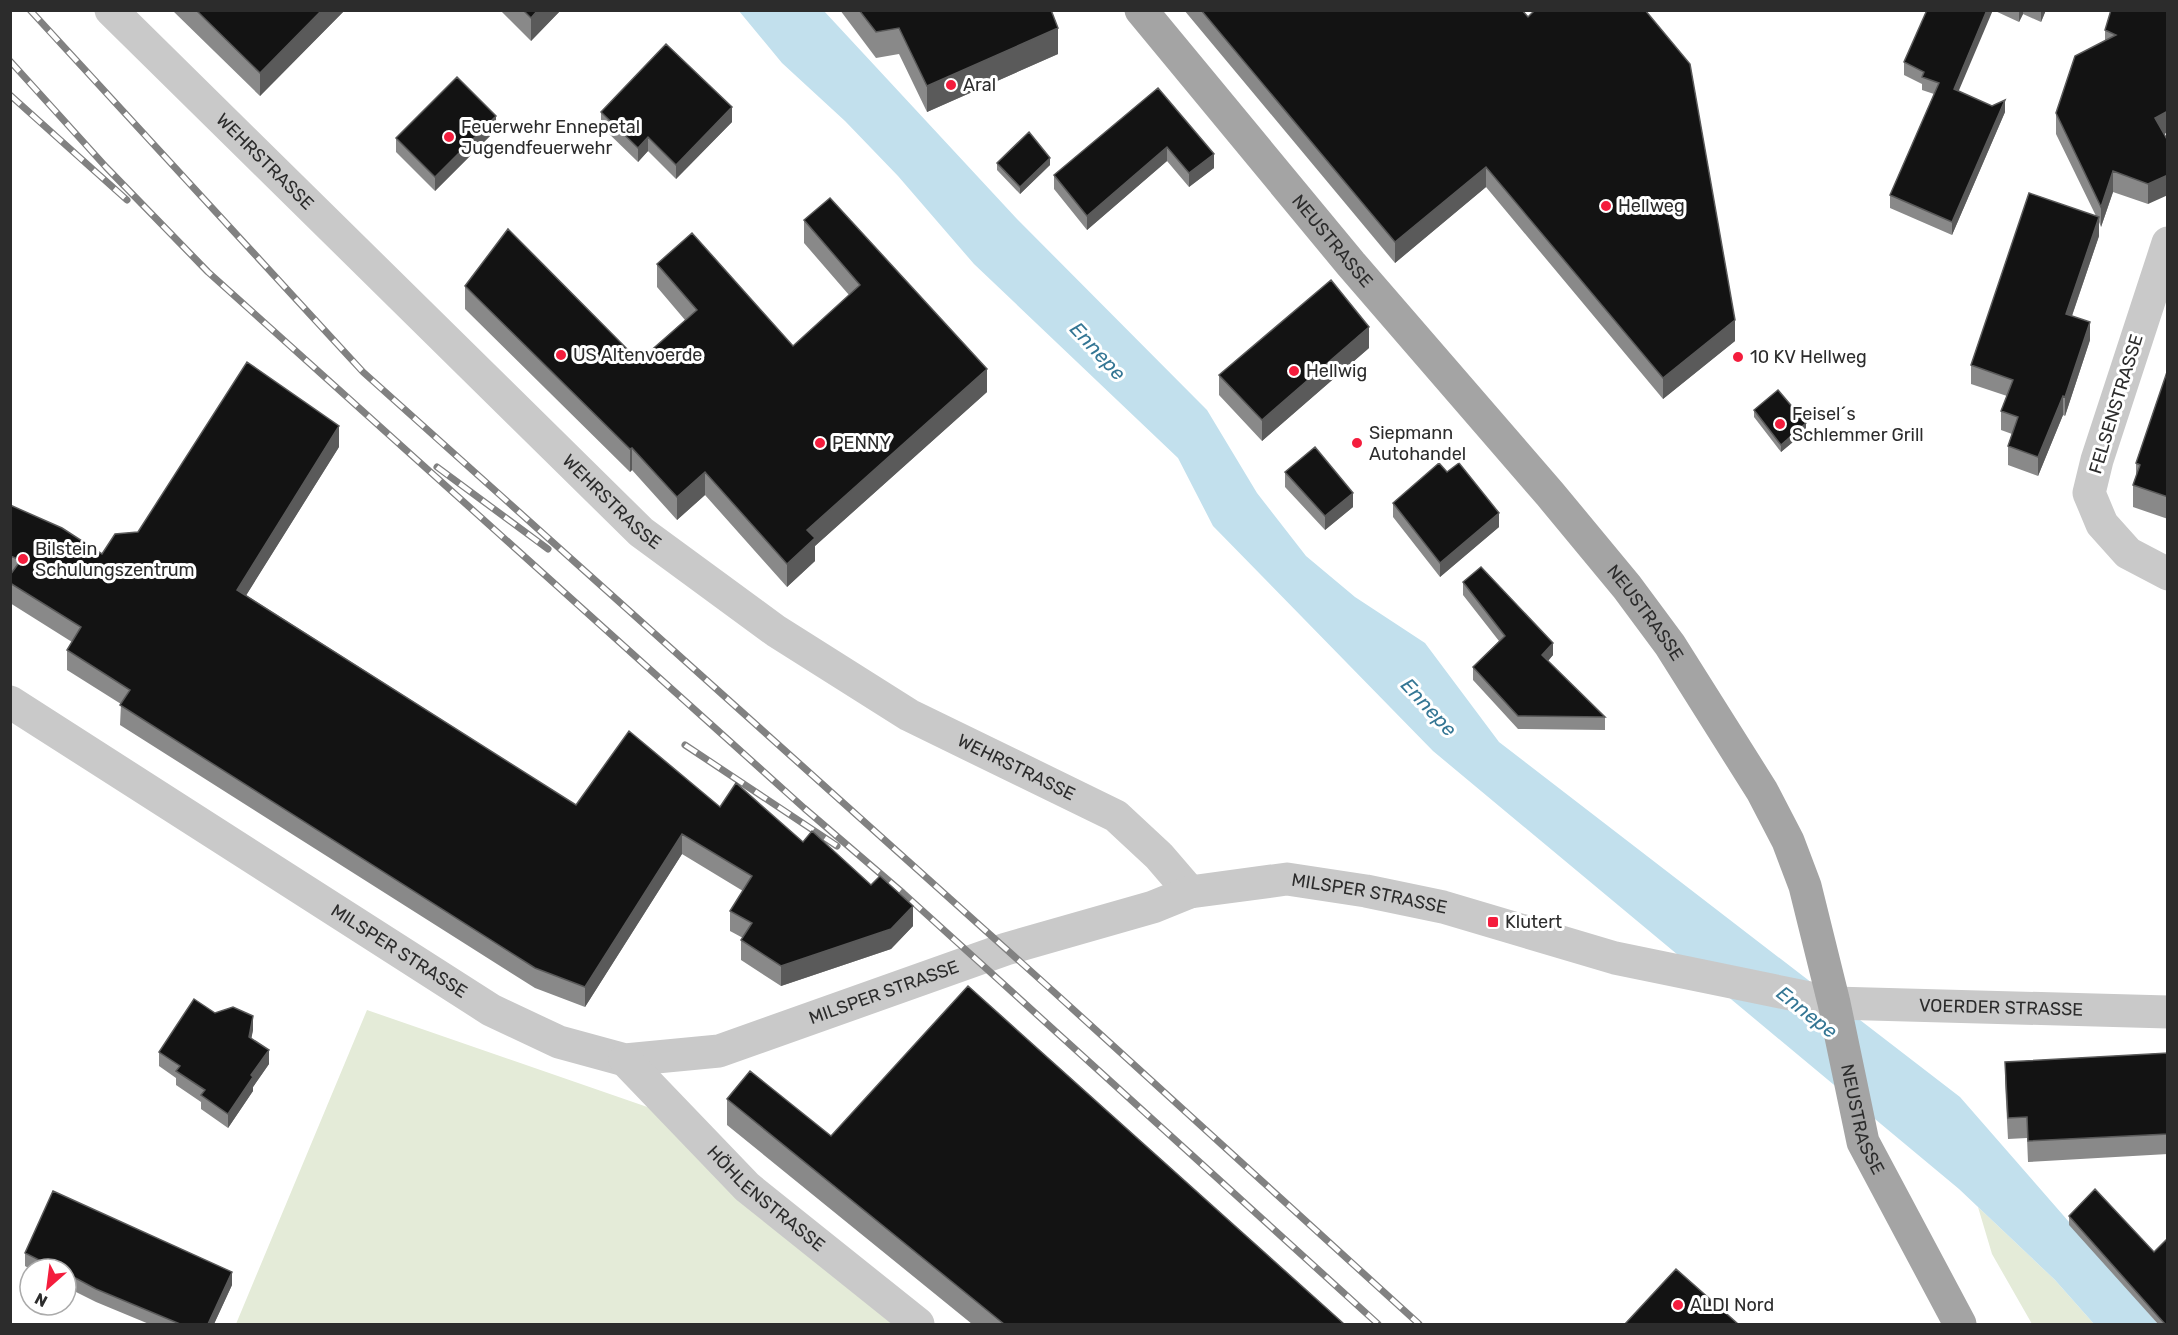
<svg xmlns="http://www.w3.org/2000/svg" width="2178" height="1335" font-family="Rubik,sans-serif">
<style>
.green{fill:#e4ebd8}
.water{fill:#c2e0ed}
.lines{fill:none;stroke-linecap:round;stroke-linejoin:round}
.minor{stroke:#c9c9c9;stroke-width:33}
.major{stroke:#a4a4a4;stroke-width:33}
.rail-casing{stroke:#818181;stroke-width:7}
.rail{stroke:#fff;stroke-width:4.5;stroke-dasharray:14;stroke-linecap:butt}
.wall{fill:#898989}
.shaded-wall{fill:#5a5a5a}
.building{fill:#131313;stroke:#5a5a5a;stroke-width:1.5}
.poi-dot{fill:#f41d3d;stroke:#fff;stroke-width:2}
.labels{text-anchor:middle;stroke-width:6;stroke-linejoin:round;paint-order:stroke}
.poi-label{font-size:18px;fill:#2c2c2c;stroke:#fff;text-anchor:start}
.street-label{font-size:18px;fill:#2c2c2c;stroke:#fff}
.water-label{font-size:20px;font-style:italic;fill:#347694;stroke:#fff}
</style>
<rect width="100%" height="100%" fill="#fff"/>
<!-- green -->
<path class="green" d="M 367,1010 L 656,1110 L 896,1324 L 236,1324 Z
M 1978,1207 L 2055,1280 L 2094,1324 L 2032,1324 L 1992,1254 Z"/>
<!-- water -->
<path class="water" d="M 739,11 L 824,11 L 1017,219 L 1207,410 L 1257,493 L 1306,556 L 1355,597 L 1425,643 L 1499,742 L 1960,1097 L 2158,1324 L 2094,1324 L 2055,1280 L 1959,1189 L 1433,751 L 1213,526 L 1178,458 L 974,264 L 898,176 L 845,121 L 782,63 Z"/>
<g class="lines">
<!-- minor -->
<g class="minor">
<path id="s1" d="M 111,10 L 641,532 L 776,631 L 909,715 L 1116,816 L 1159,856 L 1190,892"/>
<path d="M 2168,243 L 2097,460 L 2089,493 L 2102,524 L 2128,553 L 2168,574"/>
<path id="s2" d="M 10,702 L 491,1010 L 559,1042 L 625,1060 L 719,1051 L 1006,949 L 1153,907 L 1190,892 L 1287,879 L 1366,891 L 1443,907 L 1615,958 L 1834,1003 L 2168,1012"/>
<path id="s3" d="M 625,1060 L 747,1187 L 918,1324"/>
</g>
<!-- major -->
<path class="major" id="s4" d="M 1141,10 L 1351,264 L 1550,494 L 1627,587 L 1670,645 L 1762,791 L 1788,841 L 1805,886 L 1834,1003 L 1863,1142 L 1960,1324"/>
<defs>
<path id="rail" d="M 30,10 L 363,372 L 1054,992 L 1419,1324
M 10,61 L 106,167 L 208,272 L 804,808 L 903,893 L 1378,1324
M 10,95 L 127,200
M 437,467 L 548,549
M 685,745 L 837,846"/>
</defs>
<!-- rail casing -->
<use href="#rail" class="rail-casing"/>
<!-- rail -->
<use href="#rail" class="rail"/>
</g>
<!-- wall -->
<path class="wall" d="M 172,10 L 345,10 L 260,96 Z
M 500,10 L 561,10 L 531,41 Z
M 840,10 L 1051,10 L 1058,54 L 927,112 L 899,54 L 876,58 Z
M 1184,10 L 1522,10 L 1735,341 L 1663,399 L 1486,187 L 1395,263 Z
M 1927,10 L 1959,91 L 2005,112 L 1952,235 L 1890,208 L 1890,195 L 1934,94 L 1922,90 L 1922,84 L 1904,75 L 1904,62 Z
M 1993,10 L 2046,10 L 2041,22 L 2023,14 L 2019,22 Z
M 2168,10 L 2168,132 L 2164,134 L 2148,204 L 2113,192 L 2101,227 L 2099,222 L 2099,236 L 2072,316 L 2090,340 L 2065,416 L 2063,415 L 2038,476 L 2008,465 L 2008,446 L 2012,434 L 2001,430 L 2001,411 L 2007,396 L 1971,384 L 1971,365 L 2096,216 L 2056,134 L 2056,113 L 2105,41 L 2105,30 Z
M 1158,88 L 1214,168 L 1189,187 L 1167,161 L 1087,230 L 1054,189 L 1054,175 Z
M 601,112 L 732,122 L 676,179 L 648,151 L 638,162 L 601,126 Z
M 496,130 L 435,191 L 396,152 L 396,138 Z
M 997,163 L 1050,165 L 1020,194 L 997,170 Z
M 804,220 L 987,392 L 815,546 L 815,561 L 787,587 L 705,495 L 677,520 L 632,470 L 630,472 L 465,309 L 465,286 L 639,361 L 685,320 L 657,287 L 657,264 L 793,346 L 849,295 L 804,243 Z
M 1369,348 L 1262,441 L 1219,395 L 1219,375 Z
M 2168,369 L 2168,519 L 2133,507 L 2133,485 L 2136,477 L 2136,463 Z
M 1754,410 L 1806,431 L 1781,452 L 1754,417 Z
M 339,447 L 246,595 L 576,805 L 720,807 L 803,842 L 913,926 L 891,949 L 781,986 L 741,960 L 741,940 L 743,938 L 730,931 L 730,911 L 743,891 L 682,854 L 585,1007 L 535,988 L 120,725 L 121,704 L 67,670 L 67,650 L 72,642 L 10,603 L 10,505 L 102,554 L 138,532 Z
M 1285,472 L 1353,507 L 1325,530 L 1285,487 Z
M 1393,503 L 1499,527 L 1440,577 L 1393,517 Z
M 1463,582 L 1553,655 L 1548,661 L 1605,717 L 1605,730 L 1518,729 L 1473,680 L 1473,667 L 1499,641 L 1463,595 Z
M 215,1013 L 253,1030 L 251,1038 L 269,1064 L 253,1087 L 253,1091 L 228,1128 L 201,1109 L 201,1102 L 176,1085 L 176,1078 L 159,1066 L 159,1052 Z
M 2168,1053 L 2168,1154 L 2028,1162 L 2027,1138 L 2008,1139 L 2005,1083 L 2005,1062 Z
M 727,1099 L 831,1136 L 1344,1324 L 972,1324 L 727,1125 Z
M 2069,1216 L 2168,1324 L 2158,1324 L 2069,1225 Z
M 25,1253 L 232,1285 L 214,1324 L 149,1324 L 96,1302 L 66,1287 L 66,1269 L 30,1269 L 25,1266 Z"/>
<!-- shaded-wall -->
<path class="shaded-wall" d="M 322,10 L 345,10 L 260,96 L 260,73 Z
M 538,10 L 561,10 L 531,41 L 531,18 Z
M 1987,10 L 1993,10 L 1954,102 L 1954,89 Z
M 2019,10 L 2023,10 L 2023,14 L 2019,22 Z
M 2041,10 L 2046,10 L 2041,22 Z
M 1058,28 L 1058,54 L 927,112 L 927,86 Z
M 2005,100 L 2005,112 L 1952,235 L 1952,222 Z
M 732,107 L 732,122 L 676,179 L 676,165 Z
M 2168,111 L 2168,132 L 2155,139 L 2155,118 Z
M 496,116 L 496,130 L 435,191 L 435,177 Z
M 648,137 L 648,151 L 638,162 L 638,148 Z
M 1167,147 L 1167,161 L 1087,230 L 1087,216 Z
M 1214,154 L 1214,168 L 1189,187 L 1189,173 Z
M 1050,158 L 1050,165 L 1020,194 L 1020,187 Z
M 1486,167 L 1486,187 L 1395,263 L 1395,242 Z
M 2113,171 L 2113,192 L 2101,227 L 2101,207 Z
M 2168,175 L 2168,195 L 2148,204 L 2148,184 Z
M 2099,217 L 2099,236 L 2066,333 L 2066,314 Z
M 1735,320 L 1735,341 L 1663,399 L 1663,378 Z
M 2090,322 L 2090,340 L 2065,416 L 2065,397 Z
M 1369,327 L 1369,348 L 1262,441 L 1262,420 Z
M 987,369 L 987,392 L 815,546 L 815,561 L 787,587 L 787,564 L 807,530 Z
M 2063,396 L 2063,415 L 2038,476 L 2038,457 Z
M 1806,423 L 1806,431 L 1781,452 L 1781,445 Z
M 339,426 L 339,447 L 237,610 L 237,590 Z
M 632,448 L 632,470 L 630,472 L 630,449 Z
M 705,472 L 705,495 L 677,520 L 677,497 Z
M 1353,493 L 1353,507 L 1325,530 L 1325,516 Z
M 1499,513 L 1499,527 L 1440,577 L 1440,563 Z
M 1553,643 L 1553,655 L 1542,668 L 1542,655 Z
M 682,834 L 682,854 L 585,1007 L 585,987 Z
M 913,906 L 913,926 L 891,949 L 781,986 L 781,966 Z
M 253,1016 L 253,1030 L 249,1051 L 249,1037 Z
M 269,1050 L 269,1064 L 253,1087 L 253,1091 L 228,1128 L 228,1114 L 251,1075 Z
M 232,1272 L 232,1285 L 214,1324 L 208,1324 Z"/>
<!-- building -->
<path class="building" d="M 196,10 L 322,10 L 260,73 Z
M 523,10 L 538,10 L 531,18 Z
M 859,10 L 1051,10 L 1058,28 L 927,86 L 899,28 L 876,32 Z
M 1201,10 L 1522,10 L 1528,17 L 1535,10 L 1645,10 L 1690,64 L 1735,320 L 1663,378 L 1486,167 L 1395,242 Z
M 1927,10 L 1987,10 L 1954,89 L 1992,106 L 2005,100 L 1952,222 L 1890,195 L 1939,83 L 1922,77 L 1924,72 L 1904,62 Z
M 2111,10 L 2168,10 L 2168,111 L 2155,118 L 2168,141 L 2168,175 L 2148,184 L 2113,171 L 2101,207 L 2056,113 L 2075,56 L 2116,35 L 2105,30 Z
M 666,44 L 732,107 L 676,165 L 648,137 L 638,148 L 601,112 Z
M 457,77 L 496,116 L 435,177 L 396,138 Z
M 1158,88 L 1214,154 L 1189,173 L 1167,147 L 1087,216 L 1054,175 Z
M 1029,132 L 1050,158 L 1020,187 L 997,163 Z
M 2029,193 L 2099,217 L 2066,314 L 2090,322 L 2065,397 L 2063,396 L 2038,457 L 2008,446 L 2018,417 L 2001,411 L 2013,380 L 1971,365 Z
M 830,198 L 987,369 L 807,530 L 815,538 L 787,564 L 705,472 L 677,497 L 632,448 L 630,449 L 465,286 L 508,229 L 639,361 L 697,310 L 657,264 L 692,233 L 793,346 L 860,285 L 804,220 Z
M 1331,280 L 1369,327 L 1262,420 L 1219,375 Z
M 247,362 L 339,426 L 237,590 L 576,805 L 629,731 L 720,807 L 736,783 L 803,842 L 812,831 L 871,885 L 880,876 L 913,906 L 891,929 L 781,966 L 741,940 L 752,923 L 730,911 L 752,876 L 682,834 L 585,987 L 535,968 L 120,705 L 130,690 L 67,650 L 81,627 L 10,583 L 10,575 L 21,560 L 10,556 L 10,505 L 62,528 L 102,554 L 115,534 L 138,532 Z
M 2168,369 L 2168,497 L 2133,485 L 2140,465 L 2136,463 Z
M 1778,390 L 1806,423 L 1781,445 L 1754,410 Z
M 1315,447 L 1353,493 L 1325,516 L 1285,472 Z
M 1439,463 L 1447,472 L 1459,463 L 1499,513 L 1440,563 L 1393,503 Z
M 1481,567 L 1553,643 L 1542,655 L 1605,717 L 1518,716 L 1473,667 L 1505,636 L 1463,582 Z
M 968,986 L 1344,1324 L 1004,1324 L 727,1099 L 750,1071 L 831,1136 Z
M 194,999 L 215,1013 L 233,1007 L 253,1016 L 249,1037 L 269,1050 L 251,1075 L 253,1077 L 228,1114 L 201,1095 L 205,1090 L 176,1071 L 180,1066 L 159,1052 Z
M 2168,1053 L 2168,1134 L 2028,1141 L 2027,1117 L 2008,1118 L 2005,1062 Z
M 2095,1189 L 2154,1252 L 2168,1238 L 2168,1324 L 2165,1324 L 2069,1216 Z
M 53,1191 L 232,1272 L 208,1324 L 180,1324 L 96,1289 L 66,1273 L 66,1269 L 57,1269 L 25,1253 Z
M 1676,1269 L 1738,1324 L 1625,1324 Z"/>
<!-- markers -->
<g class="poi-dot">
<circle cx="951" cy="85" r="6"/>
<circle cx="449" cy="137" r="6"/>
<circle cx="1606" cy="206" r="6"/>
<circle cx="561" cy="355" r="6"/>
<circle cx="1738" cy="357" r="6"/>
<circle cx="1294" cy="371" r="6"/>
<circle cx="1780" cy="424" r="6"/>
<circle cx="820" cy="443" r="6"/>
<circle cx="1357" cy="443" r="6"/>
<circle cx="23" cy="559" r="6"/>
<rect x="1487" y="916" width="12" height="12" rx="3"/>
<circle cx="1678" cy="1305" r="6"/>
</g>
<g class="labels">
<!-- poi labels -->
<g class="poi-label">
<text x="963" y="91">Aral</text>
<text x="461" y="133">Feuerwehr Ennepetal<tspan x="461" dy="21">Jugendfeuerwehr</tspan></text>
<text x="1618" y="212">Hellweg</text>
<text x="573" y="361">US Altenvoerde</text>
<text x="1750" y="363">10 KV Hellweg</text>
<text x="1306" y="377">Hellwig</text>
<text x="1792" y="420">Feisel´s<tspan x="1792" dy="21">Schlemmer Grill</tspan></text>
<text x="1369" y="439">Siepmann<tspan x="1369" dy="21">Autohandel</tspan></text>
<text x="832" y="449">PENNY</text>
<text x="35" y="555">Bilstein<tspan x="35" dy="21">Schulungszentrum</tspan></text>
<text x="1505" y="928">Klutert</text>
<text x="1690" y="1311">ALDI Nord</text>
</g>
<!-- street labels -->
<g class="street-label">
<text dy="6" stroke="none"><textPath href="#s1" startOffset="216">WEHRSTRASSE</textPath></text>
<text dy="6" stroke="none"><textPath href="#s4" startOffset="300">NEUSTRASSE</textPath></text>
<text transform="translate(2116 404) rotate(-73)" y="6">FELSENSTRASSE</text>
<text dy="6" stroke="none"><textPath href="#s1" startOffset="702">WEHRSTRASSE</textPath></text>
<text dy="6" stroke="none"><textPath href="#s4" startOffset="786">NEUSTRASSE</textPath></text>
<text dy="6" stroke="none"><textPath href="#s1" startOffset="1188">WEHRSTRASSE</textPath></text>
<text dy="6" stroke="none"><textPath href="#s2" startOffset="1488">MILSPER STRASSE</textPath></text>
<text dy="6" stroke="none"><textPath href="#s2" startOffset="462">MILSPER STRASSE</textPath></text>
<text dy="6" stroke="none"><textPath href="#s2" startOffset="984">MILSPER STRASSE</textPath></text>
<text dy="6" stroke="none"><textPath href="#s2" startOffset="2133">VOERDER STRASSE</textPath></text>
<text dy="6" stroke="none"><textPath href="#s4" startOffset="1344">NEUSTRASSE</textPath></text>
<text dy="6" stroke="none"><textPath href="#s3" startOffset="198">HÖHLENSTRASSE</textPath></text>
</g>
<!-- water labels -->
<g class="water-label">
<text transform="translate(1098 351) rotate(47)" y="7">Ennepe</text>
<text transform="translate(1429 707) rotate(47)" y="7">Ennepe</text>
<text transform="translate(1807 1012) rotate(38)" y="7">Ennepe</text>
</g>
</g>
<!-- border -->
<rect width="2178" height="1335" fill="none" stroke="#2c2c2c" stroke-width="24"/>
<!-- north arrow -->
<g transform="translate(48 1287) rotate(208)"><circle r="28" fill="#ffffff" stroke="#ababab" stroke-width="1.5"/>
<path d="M0-4.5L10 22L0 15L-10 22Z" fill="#f41d3d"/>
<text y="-9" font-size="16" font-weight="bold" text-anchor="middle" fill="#2c2c2c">N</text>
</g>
</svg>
